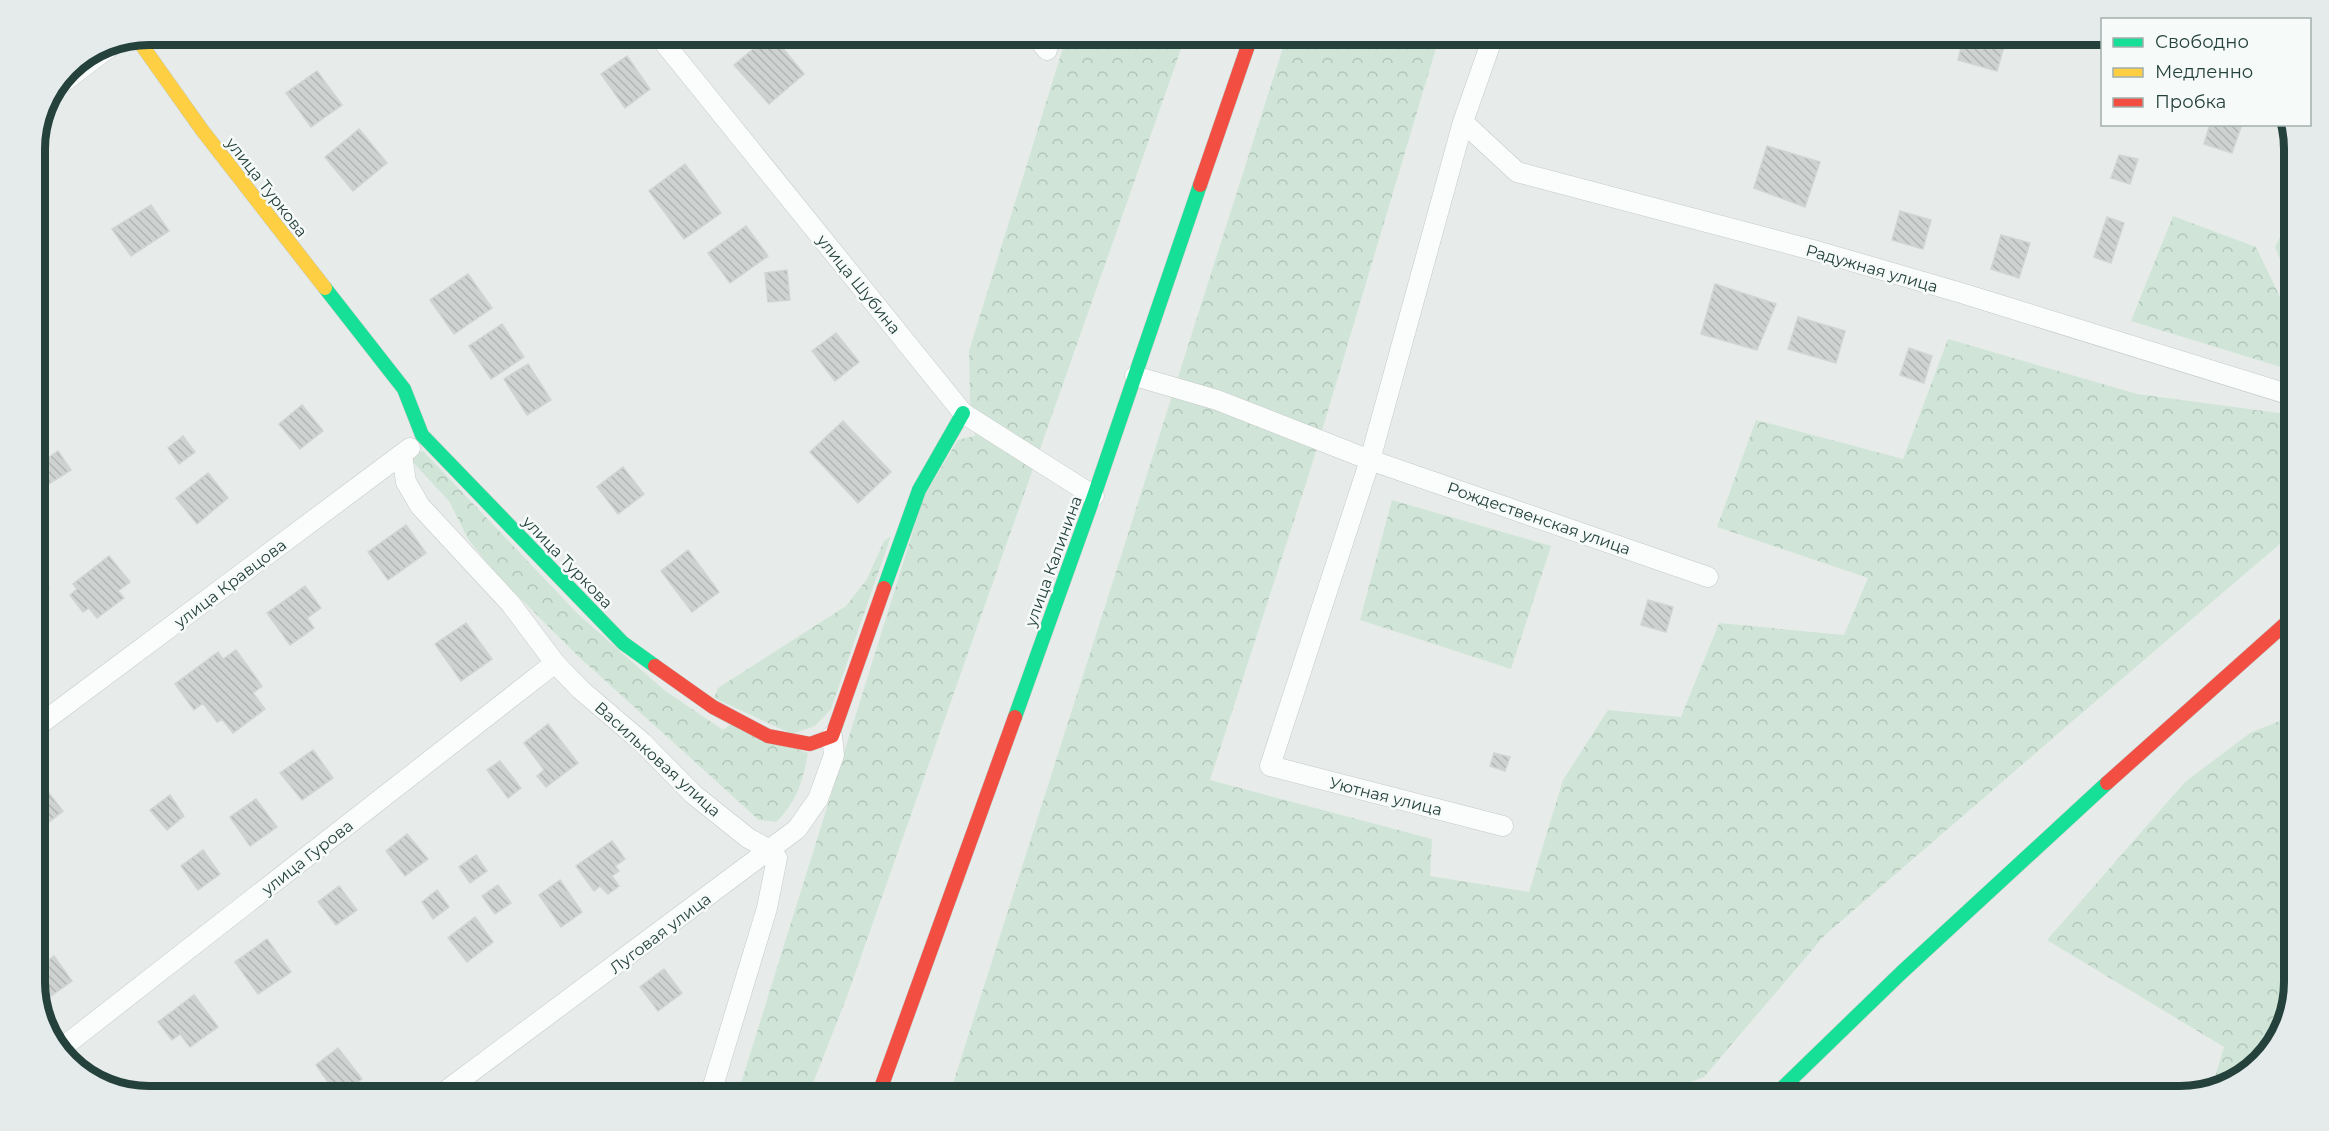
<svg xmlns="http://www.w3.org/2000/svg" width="2329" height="1131" font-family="Montserrat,sans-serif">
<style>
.forest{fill:url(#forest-crowns)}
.building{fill:url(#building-back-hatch);stroke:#d0d5d3;stroke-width:1.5}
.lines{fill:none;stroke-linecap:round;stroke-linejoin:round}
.street-casing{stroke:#c4c9c7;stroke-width:21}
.fast-casing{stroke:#c2cac7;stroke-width:15}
.slow-casing{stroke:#c2cac7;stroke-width:15}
.jam-casing{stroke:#c2cac7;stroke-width:15}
.street{stroke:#fbfcfc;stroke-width:20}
.fast{stroke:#16e098;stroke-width:14}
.slow{stroke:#ffcf43;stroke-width:14}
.jam{stroke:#f24e42;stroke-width:14}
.labels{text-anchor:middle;stroke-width:5;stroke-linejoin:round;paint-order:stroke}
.street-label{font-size:16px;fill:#24413b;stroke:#f6faf9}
.rim{fill:none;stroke:#24413b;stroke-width:8}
</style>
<defs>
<pattern id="forest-crowns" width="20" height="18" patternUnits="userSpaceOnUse" patternTransform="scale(1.5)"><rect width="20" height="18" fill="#d0e5d8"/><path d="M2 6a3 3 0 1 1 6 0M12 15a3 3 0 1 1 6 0" fill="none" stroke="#b2c6ba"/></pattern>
<pattern id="building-back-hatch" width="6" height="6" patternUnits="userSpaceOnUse" patternTransform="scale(1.5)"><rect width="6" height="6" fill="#ced3d1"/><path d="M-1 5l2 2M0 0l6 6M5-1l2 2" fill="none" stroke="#b1b6b4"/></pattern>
</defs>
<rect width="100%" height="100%" fill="#e7ecea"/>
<!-- forest -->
<path class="forest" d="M 1067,35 L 1186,35 L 846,999 L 808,1096 L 737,1096 L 924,496 L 958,440 L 975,436 L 970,402 L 969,351 Z
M 1287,35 L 1440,35 L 1309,474 L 1210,780 L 1432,839 L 1430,876 L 1529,892 L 1563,780 L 1608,710 L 1681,717 L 1719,623 L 1844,635 L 1868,578 L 1717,527 L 1756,420 L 1903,459 L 1948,339 L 2137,394 L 2294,415 L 2294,532 L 2068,725 L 1824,936 L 1704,1077 L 1652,1096 L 949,1096 Z
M 2294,209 L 2294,293 L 2275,247 Z
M 2173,216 L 2256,247 L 2294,326 L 2294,371 L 2131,321 Z
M 423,451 L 578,614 L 664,690 L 723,730 L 731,724 L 808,753 C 803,780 797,802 776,822 L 759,820 L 579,657 L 495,573 L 468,539 L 449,501 L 407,456 Z
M 1392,500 L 1551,546 L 1511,669 L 1360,620 Z
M 891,536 L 831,709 L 815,726 L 792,734 L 714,698 L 718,688 L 846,606 L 867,579 L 884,541 Z
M 2294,715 L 2294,982 L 2283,1032 L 2243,1077 L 2212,1087 L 2224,1047 L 2047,940 L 2185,782 L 2250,733 Z"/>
<!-- building -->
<path class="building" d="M 520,34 L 540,34 L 528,44 Z
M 771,34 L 804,74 L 769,104 L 734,65 Z
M 1964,35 L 2004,46 L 1997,71 L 1958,60 Z
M 627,56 L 650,89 L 625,108 L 601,74 Z
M 317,71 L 342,105 L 311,127 L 286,93 Z
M 2210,124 L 2242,124 L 2232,153 L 2204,144 Z
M 359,129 L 387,163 L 353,191 L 325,157 Z
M 1767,146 L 1820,162 L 1805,207 L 1754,188 Z
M 2119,155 L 2138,159 L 2130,184 L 2111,178 Z
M 685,164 L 721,213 L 684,239 L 649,191 Z
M 151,205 L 169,231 L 131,256 L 112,229 Z
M 1900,211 L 1931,220 L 1923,249 L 1892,240 Z
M 2107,217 L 2124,223 L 2111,263 L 2094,257 Z
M 746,226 L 768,256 L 730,283 L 708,253 Z
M 2001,235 L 2030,243 L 2019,278 L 1991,269 Z
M 787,270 L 790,300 L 768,302 L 765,273 Z
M 468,274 L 492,308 L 454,334 L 430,300 Z
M 1715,284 L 1776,304 L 1757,350 L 1701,334 Z
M 1798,317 L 1845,331 L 1836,363 L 1788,349 Z
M 502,324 L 524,357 L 491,379 L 469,346 Z
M 836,333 L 859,362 L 835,381 L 812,351 Z
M 1909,348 L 1932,356 L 1924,383 L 1900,375 Z
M 528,364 L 551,400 L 527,415 L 504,379 Z
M 302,405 L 323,431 L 300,449 L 279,424 Z
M 843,421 L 891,472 L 858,503 L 810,452 Z
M 183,436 L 195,452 L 179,464 L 168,448 Z
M 58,451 L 71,470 L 41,489 L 35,479 L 35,467 Z
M 623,467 L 644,494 L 618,514 L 597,487 Z
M 208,473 L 228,498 L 197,524 L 176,498 Z
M 406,525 L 426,553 L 388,580 L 368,552 Z
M 688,550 L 719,592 L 692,612 L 661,571 Z
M 109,556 L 130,582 L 118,591 L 124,598 L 97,618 L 89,608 L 83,612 L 70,595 L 77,589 L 73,584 Z
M 35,569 L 49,588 L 35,599 Z
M 305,586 L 321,608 L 307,618 L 314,628 L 290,645 L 267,613 Z
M 1648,600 L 1673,607 L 1666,632 L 1641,625 Z
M 466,623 L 492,659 L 461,681 L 435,644 Z
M 236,650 L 262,686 L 253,693 L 265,709 L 233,733 L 222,719 L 217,722 L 203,703 L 194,710 L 175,684 L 218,652 L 223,659 Z
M 548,724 L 578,763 L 546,787 L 537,776 L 544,770 L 524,743 Z
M 313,750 L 333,778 L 302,800 L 280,773 Z
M 1494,753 L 1510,757 L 1505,771 L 1490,766 Z
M 500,761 L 521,788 L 508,798 L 487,770 Z
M 41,783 L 63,811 L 40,829 L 35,823 L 35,788 Z
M 170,795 L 184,816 L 167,830 L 150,810 Z
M 256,799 L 277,827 L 250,846 L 230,817 Z
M 407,834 L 428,859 L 405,876 L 386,851 Z
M 612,841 L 625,859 L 615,866 L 619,871 L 612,876 L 619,886 L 608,894 L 600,886 L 594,891 L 576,866 Z
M 203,850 L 220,874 L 198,890 L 181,866 Z
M 476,855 L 487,871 L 470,883 L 459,867 Z
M 560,880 L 582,912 L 561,927 L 539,895 Z
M 498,885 L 511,903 L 495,914 L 482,896 Z
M 339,886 L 357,910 L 336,925 L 318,902 Z
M 437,890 L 449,907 L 433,919 L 422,902 Z
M 475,917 L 493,942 L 467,962 L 448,938 Z
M 267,939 L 291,972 L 258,994 L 235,962 Z
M 54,956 L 72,981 L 51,996 L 35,970 Z
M 664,969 L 682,993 L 658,1011 L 640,987 Z
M 194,995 L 218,1027 L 190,1047 L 180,1034 L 172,1040 L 158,1022 Z
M 338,1048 L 362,1079 L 338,1096 L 316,1065 Z"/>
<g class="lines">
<defs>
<path id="street" d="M 657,34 L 963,413 L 1094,496
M 1034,34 L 1047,50
M 1494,34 L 1463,122 L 1370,460 L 1270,766 L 1503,826
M 61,84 L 119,40
M 1463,122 L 1517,172 L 1820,252 L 1958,292 L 2294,396
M 1135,376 L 1217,400 L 1370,460 L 1708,577
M 402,455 L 406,482 L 420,506 L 510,603 L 555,663 L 581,690 L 643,743 L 693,794 L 748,838 L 770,850 L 777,858 L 767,908 L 710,1096
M 35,728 L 410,448
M 59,1050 L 555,663
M 439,1096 L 797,829 L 818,799 L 834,755 L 832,736"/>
<path id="fast" d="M 325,288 L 404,389 L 422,435 L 623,643 L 655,666
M 884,588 L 919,490 L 963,413
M 1015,717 L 1094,496 L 1200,185
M 1774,1096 L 1901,973 L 2107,783"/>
<path id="slow" d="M 136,37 L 202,130 L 325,288"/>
<path id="jam" d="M 1200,185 L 1252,34
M 655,666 L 713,707 L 768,736 L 810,744 L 832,736 L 884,588
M 2107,783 L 2294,616
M 878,1096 L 1015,717"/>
</defs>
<!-- street casing -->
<use href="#street" class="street-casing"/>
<!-- fast casing -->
<use href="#fast" class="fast-casing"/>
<!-- slow casing -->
<use href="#slow" class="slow-casing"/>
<!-- jam casing -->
<use href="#jam" class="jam-casing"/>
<!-- street -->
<use href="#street" class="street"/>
<!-- fast -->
<use href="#fast" class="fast"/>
<!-- slow -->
<use href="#slow" class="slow"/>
<!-- jam -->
<use href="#jam" class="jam"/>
</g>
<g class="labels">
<!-- street labels -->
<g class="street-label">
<text transform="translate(267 187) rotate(52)" y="6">улица Туркова</text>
<text transform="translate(1872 268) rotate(16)" y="6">Радужная улица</text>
<text transform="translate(859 284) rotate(51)" y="6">улица Шубина</text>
<text transform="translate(1539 518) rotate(19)" y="6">Рождественская улица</text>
<text transform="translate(1053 561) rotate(-70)" y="6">улица Калинина</text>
<text transform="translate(568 562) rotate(46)" y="6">улица Туркова</text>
<text transform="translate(230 583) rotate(-37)" y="6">улица Кравцова</text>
<text transform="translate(658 759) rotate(42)" y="6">Васильковая улица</text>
<text transform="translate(1386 796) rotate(14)" y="6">Уютная улица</text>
<text transform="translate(307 857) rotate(-38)" y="6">улица Гурова</text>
<text transform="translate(660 933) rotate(-37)" y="6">Луговая улица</text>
</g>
</g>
<!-- crop -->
<path d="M0 0H2329V1131H0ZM149 45H2180A104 104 0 0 1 2284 149V982A104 104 0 0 1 2180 1086H149A104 104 0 0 1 45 982V149A104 104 0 0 1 149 45Z" fill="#e5ebea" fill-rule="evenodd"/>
<path class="rim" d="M149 45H2180A104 104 0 0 1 2284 149V982A104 104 0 0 1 2180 1086H149A104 104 0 0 1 45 982V149A104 104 0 0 1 149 45Z"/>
<!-- legend -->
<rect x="2101" y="18" width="210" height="108" fill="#f6faf9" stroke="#a2b0ad" stroke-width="1.5"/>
<rect x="2113" y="38" width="30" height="9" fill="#16e098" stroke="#a2b0ad" stroke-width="1.5"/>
<text x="2155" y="48" font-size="18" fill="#24413b">Свободно</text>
<rect x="2113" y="68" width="30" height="9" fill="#ffcf43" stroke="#a2b0ad" stroke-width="1.5"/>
<text x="2155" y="78" font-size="18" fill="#24413b">Медленно</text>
<rect x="2113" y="98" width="30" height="9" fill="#f24e42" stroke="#a2b0ad" stroke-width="1.5"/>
<text x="2155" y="108" font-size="18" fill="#24413b">Пробка</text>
</svg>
